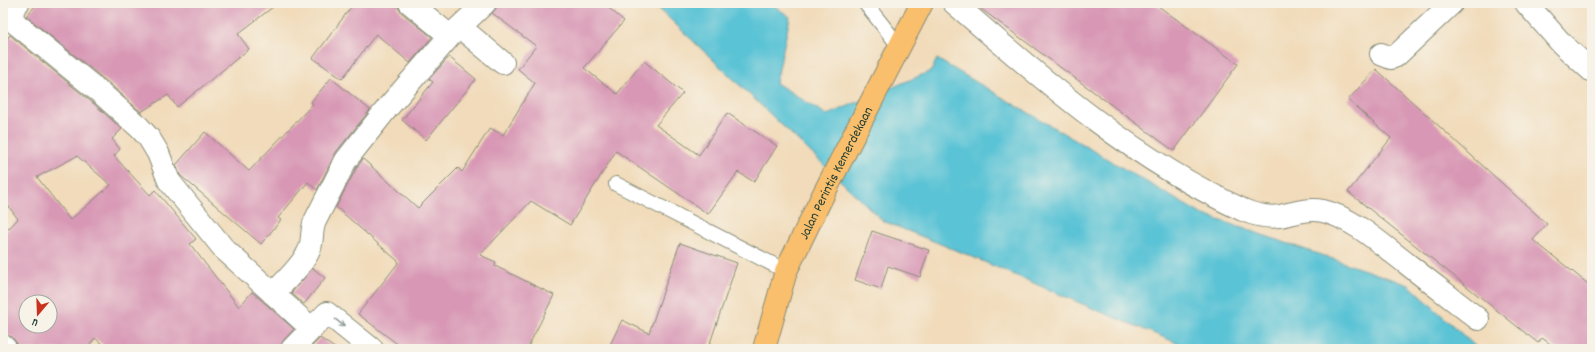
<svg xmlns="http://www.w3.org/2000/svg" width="1595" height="352" font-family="Dekko,sans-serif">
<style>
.water{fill:#5ac3d5;stroke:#3c8084}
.building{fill:#d898b5;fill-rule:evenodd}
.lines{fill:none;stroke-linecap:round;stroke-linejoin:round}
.service-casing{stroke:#888c77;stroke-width:16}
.minor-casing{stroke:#888c77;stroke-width:24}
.trunk-casing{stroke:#888c77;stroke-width:24}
.service{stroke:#fff;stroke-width:14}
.minor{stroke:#fff;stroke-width:22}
.trunk{stroke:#f9bf6d;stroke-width:22}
.oneway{stroke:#8f9e9a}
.labels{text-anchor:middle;stroke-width:3;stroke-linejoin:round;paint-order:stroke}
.street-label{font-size:14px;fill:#1f3d34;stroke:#f7f3e8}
</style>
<rect width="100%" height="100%" fill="#f7f3e8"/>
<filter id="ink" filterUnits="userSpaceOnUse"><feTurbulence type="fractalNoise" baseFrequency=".025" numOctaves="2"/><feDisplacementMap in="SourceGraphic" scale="8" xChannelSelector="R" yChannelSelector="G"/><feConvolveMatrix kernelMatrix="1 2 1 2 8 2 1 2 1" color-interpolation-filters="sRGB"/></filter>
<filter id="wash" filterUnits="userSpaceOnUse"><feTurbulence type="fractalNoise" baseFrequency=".012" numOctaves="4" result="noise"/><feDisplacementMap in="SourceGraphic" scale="16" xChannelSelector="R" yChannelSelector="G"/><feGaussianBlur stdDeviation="0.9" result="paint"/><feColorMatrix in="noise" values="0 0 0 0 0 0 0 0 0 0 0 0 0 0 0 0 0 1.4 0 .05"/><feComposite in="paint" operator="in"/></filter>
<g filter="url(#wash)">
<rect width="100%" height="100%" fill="#f1dbba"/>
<!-- water -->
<path class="water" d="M 653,3 L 770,3 L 790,17 L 776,83 L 827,115 L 931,71 L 937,59 L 1201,214 L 1409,285 L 1478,349 L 1192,349 L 1094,309 L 968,255 L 883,221 Z"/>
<g id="blocks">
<!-- building -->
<path class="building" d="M 38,3 L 278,3 L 238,34 L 249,49 L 177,107 L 168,95 L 141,112 L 110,84 L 26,16 Z
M 354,3 L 398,3 L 398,8 L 402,13 L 432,37 L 410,63 L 376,34 L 342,79 L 313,58 Z
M 497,3 L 603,3 L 624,21 L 584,68 L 617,94 L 644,61 L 683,93 L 656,125 L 699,155 L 727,113 L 777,146 L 754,182 L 738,172 L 708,214 L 616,151 L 570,225 L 531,201 L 480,255 L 496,262 L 495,266 L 554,295 L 527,349 L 404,349 L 358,314 L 399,262 L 336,207 L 357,167 L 363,159 L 418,208 L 458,168 L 462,172 L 490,128 L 503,135 L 535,83 L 518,69 L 536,46 L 492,13 L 497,7 Z
M 973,3 L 1154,3 L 1238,64 L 1174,151 Z
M 10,35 L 94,104 L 122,129 L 112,139 L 120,149 L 114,156 L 150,195 L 155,190 L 196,239 L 190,244 L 239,307 L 252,292 L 294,329 L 283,341 L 280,349 L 108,349 L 95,338 L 87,349 L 18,349 L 18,345 L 12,337 L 3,334 L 3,234 L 18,219 L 3,199 L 3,43 ZM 77,156 L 111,185 L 70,220 L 37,177 ZM 26,302 L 50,302 L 50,326 L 26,326 Z
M 449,57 L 476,79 L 426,140 L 402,120 L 433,82 L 429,79 Z
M 1376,69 L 1547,224 L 1533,240 L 1592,287 L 1592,349 L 1557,349 L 1542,338 L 1538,343 L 1348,192 L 1391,138 L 1348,100 Z
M 331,78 L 370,110 L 336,152 L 317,190 L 308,182 L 278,218 L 281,220 L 261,244 L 180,175 L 176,165 L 205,132 L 249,171 L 313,104 L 311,102 Z
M 872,231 L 929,250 L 920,277 L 888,266 L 881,289 L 855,280 Z
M 680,243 L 737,263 L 708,349 L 608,349 L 622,320 L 649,333 Z
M 313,268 L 325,278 L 304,304 L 291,293 Z
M 320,338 L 336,349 L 309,349 Z"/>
</g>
</g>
<g filter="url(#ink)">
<use href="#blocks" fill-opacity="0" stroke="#888c77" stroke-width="1"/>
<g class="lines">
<defs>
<path id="service" d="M 865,3 L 899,46
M 616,184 L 786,271"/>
<path id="minor" d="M 18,3 C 11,9 12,15 14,22 L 102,94 L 140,128 L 149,138 L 158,153 L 169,181 L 224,249 L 312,329
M 410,3 L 450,36
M 954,3 C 1044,81 1134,160 1243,210 C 1255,215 1268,218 1280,216 C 1295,213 1308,208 1323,211 C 1353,218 1382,245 1406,263 C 1430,282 1454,300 1478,319
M 1526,3 L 1562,44 L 1592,71
M 460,27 L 503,63
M 1381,54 L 1391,58 L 1396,56 L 1452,3
M 273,294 C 284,282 305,263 310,248 C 313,239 311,230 315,221 L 346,160 L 389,106 L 450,36 L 485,3
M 3,346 L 6,349
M 292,349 L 327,313 L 372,349"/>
<g id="trunk">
<path id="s1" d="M 764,349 L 786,271 L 823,195 L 922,3"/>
</g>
</defs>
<!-- service casing -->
<use href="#service" class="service-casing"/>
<!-- minor casing -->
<use href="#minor" class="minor-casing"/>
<!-- trunk casing -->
<use href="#trunk" class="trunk-casing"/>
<!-- service -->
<use href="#service" class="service"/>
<!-- minor -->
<use href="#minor" class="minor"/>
<!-- trunk -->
<use href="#trunk" class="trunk"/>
</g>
<!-- one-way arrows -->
<defs><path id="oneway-shaft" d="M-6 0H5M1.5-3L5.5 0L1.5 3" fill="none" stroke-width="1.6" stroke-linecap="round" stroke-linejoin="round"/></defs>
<use class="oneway" href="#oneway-shaft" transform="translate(340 323) rotate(39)"/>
</g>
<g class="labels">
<!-- street labels -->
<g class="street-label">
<text dy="5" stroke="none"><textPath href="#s1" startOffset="191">Jalan Perintis Kemerdekaan</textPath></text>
</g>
</g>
<!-- margin -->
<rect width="1595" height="352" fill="none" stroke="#f7f3e8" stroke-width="16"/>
<!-- north arrow -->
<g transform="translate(38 314) rotate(199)"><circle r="19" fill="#f7f3e8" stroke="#a1aaa0"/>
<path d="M0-3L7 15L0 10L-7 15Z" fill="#c8321e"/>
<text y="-6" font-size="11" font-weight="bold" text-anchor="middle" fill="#1f3d34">U</text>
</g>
</svg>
